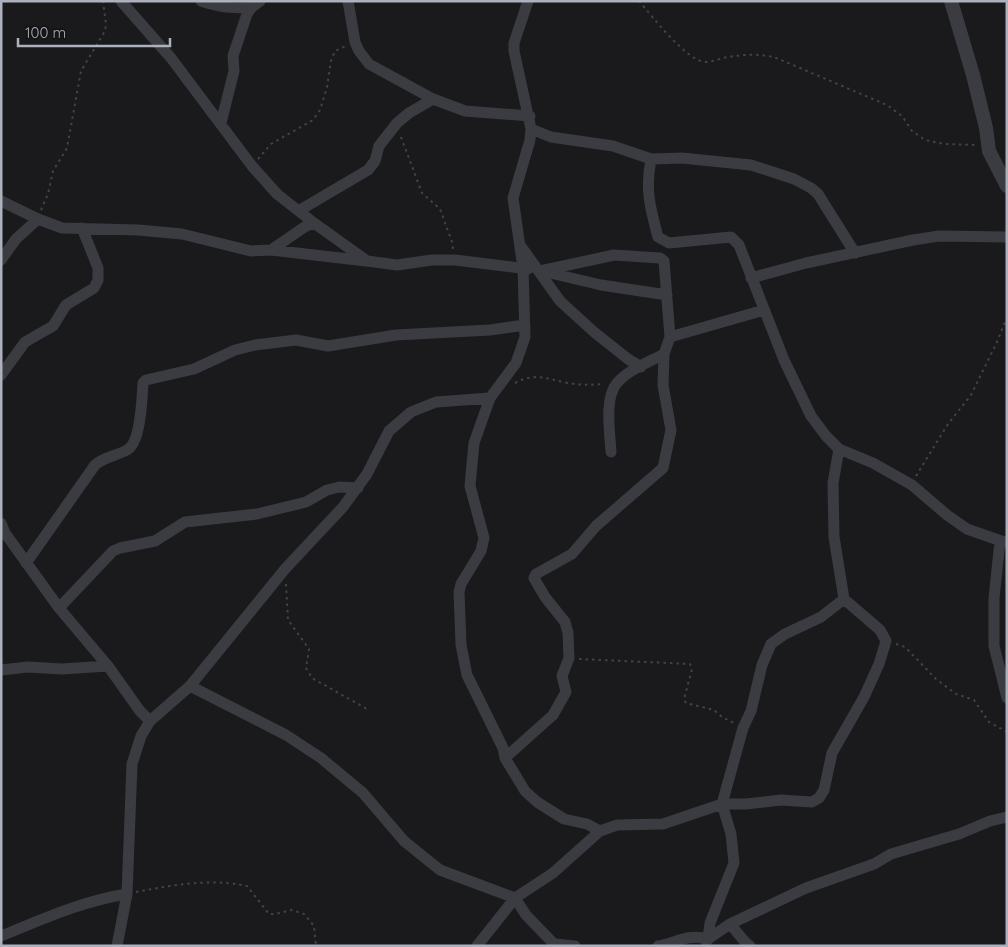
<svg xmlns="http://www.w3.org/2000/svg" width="1008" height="947" font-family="Quicksand,sans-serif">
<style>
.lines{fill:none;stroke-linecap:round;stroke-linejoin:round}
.path{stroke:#404348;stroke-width:2;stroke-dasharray:2.5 4;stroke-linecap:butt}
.minor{stroke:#3a3c41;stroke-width:11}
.tertiary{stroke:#3a3c41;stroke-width:14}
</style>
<rect width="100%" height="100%" fill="#1a1a1c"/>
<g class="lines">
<!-- path -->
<path class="path" d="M 639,1 C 652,16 687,62 706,62 C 713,62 721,58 728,57 C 744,54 759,54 774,57 L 887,105 L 902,116 L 912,131 L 925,140 L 944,144 L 976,145
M 401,137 L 422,193 L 440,209 L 452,242 L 453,250
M 258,159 L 271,144 L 313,120 L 320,110 L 327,87 L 331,61 L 335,51 L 346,46
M 41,210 L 48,194 L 53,171 L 67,148 L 81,71 L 105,31 L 106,24 L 103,1
M 515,383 C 535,372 547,379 568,383 C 580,385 591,385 603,384
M 916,476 L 948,424 L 971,395 L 997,342 L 1007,317
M 286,584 L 288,620 L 309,649 L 306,668 L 312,678 L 367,709
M 896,644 L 905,647 L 936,679 L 956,694 L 974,700 L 989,722 L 1007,732
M 579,659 L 690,664 L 692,669 L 684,699 L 686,703 L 714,710 L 722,717 L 734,723
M 136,892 C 173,885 210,878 247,886 L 269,914 L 275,914 L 292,910 L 304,914 L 314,926 L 316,946"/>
<!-- minor -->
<path class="minor" d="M 121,1 L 171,58 L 252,166 L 277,194 L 314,223
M 201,1 C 218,7 234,9 252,7
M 348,1 L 355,42 L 359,51 L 369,64 L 433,99 L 465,111 L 530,116
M 221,123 L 234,71 L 233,56 L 247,14 L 252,7 L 260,1
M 531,129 L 551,137 L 613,146 L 651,159 L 682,158 L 751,165 L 794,179 L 811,188 L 818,194 L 855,253
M 651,159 C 645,190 650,207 658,237 L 669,243 L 731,237 L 739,245 L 784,360 L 811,416 L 826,436 L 839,449 L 873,463 L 912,485 L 947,515 L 967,529 L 1007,543
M 1,201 L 38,219 L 62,228 L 138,230 L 182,234 L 251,251 L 271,250 L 306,226 L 314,223 L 367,261 L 397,265 L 432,260 L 455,260 L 528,269
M 300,210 L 368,170 L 375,161 L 379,146 L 397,123 L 409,113 L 433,99
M 520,245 L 560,301 L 594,332 L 628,359 L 641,367
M 271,250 L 366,261
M 1,260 L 16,239 L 38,219
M 540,271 L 614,255 L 660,258 L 664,261 L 670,337 L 664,354 L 663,385 L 671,430 L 663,468 L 596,526 L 572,554 L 536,574 L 534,578 L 545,597 L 565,622 L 568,633 L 569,658 L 562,676 L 566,692 L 553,715 L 505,758 L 525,791 L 537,802 L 564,819 L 587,824 L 600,831
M 546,272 L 601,285 L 667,295
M 751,278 L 806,263 L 913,240 L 939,236 L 1007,237
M 670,337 L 764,310
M 1,375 L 25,342 L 53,326 L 66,305 L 94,288 L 98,280 L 98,268 L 82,228
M 611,452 C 610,433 604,398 617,383 C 628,370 649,362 664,354
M 1,523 L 5,533 L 59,608 L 108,666 L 140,711 L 150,721
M 1000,541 L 994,598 L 994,646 L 1007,698
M 26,563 L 95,465 C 104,457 116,456 127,450 C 141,443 142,398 143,383 L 146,380 L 194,369 L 235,350 L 255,345 L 296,340 L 328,346 L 396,335 L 490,330 L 525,325
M 59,608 L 113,551 L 120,548 L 155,541 L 185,522 L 257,514 L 306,502 L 327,490 L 339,487 L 358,488
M 1,670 L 28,667 L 62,669 L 108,666
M 190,686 L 286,735 L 321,758 L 363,793 L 404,841 L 440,870 L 515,898 L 526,915 L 556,946
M 505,758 L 503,748 L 467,675 L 461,645 L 459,592 L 461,584 L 481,551 L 484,538 L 470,486 L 474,443 L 490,398 L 516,363 L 525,337 L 523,268 L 513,198 L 530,140 L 531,129 L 514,51 L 514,43 L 528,1
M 730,924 L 746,943 L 750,946
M 1,936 C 43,919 82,901 127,894
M 706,942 L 708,939 L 730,924 L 806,888 L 874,864 L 891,854 L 959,834 L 990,821 L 1007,817
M 555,944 L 575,946
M 117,946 L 127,894 L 132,764 L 141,736 L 150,721 L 190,686 L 285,569 L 343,507 L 367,474 L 389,431 L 411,412 L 436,402 L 490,398
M 477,946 L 515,898 L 553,873 L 600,831 L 617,825 L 663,824 L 722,804 L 746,804 L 781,800 L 812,802 L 819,798 L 824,790 L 832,753 L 864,697 L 879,664 L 886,641 L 880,630 L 844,599 L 834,537 L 833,483 L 839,449
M 658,946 C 675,943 691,933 708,939 L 710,923 L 734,863 L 731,834 L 722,804 L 743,728 L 751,711 L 762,665 L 771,644 L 785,634 L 821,617 L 844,599"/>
<!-- tertiary -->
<path class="tertiary" d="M 951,1 L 973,75 L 986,128 L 989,151 L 1007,186"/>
</g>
<!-- border -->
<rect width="1008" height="947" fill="none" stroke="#acb1bc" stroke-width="5"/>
<!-- scale -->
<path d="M18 38v8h152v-8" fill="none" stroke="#acb1bc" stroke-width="2.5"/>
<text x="25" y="38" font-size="15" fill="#acb1bc" stroke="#151517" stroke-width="4" paint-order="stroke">100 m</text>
</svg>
